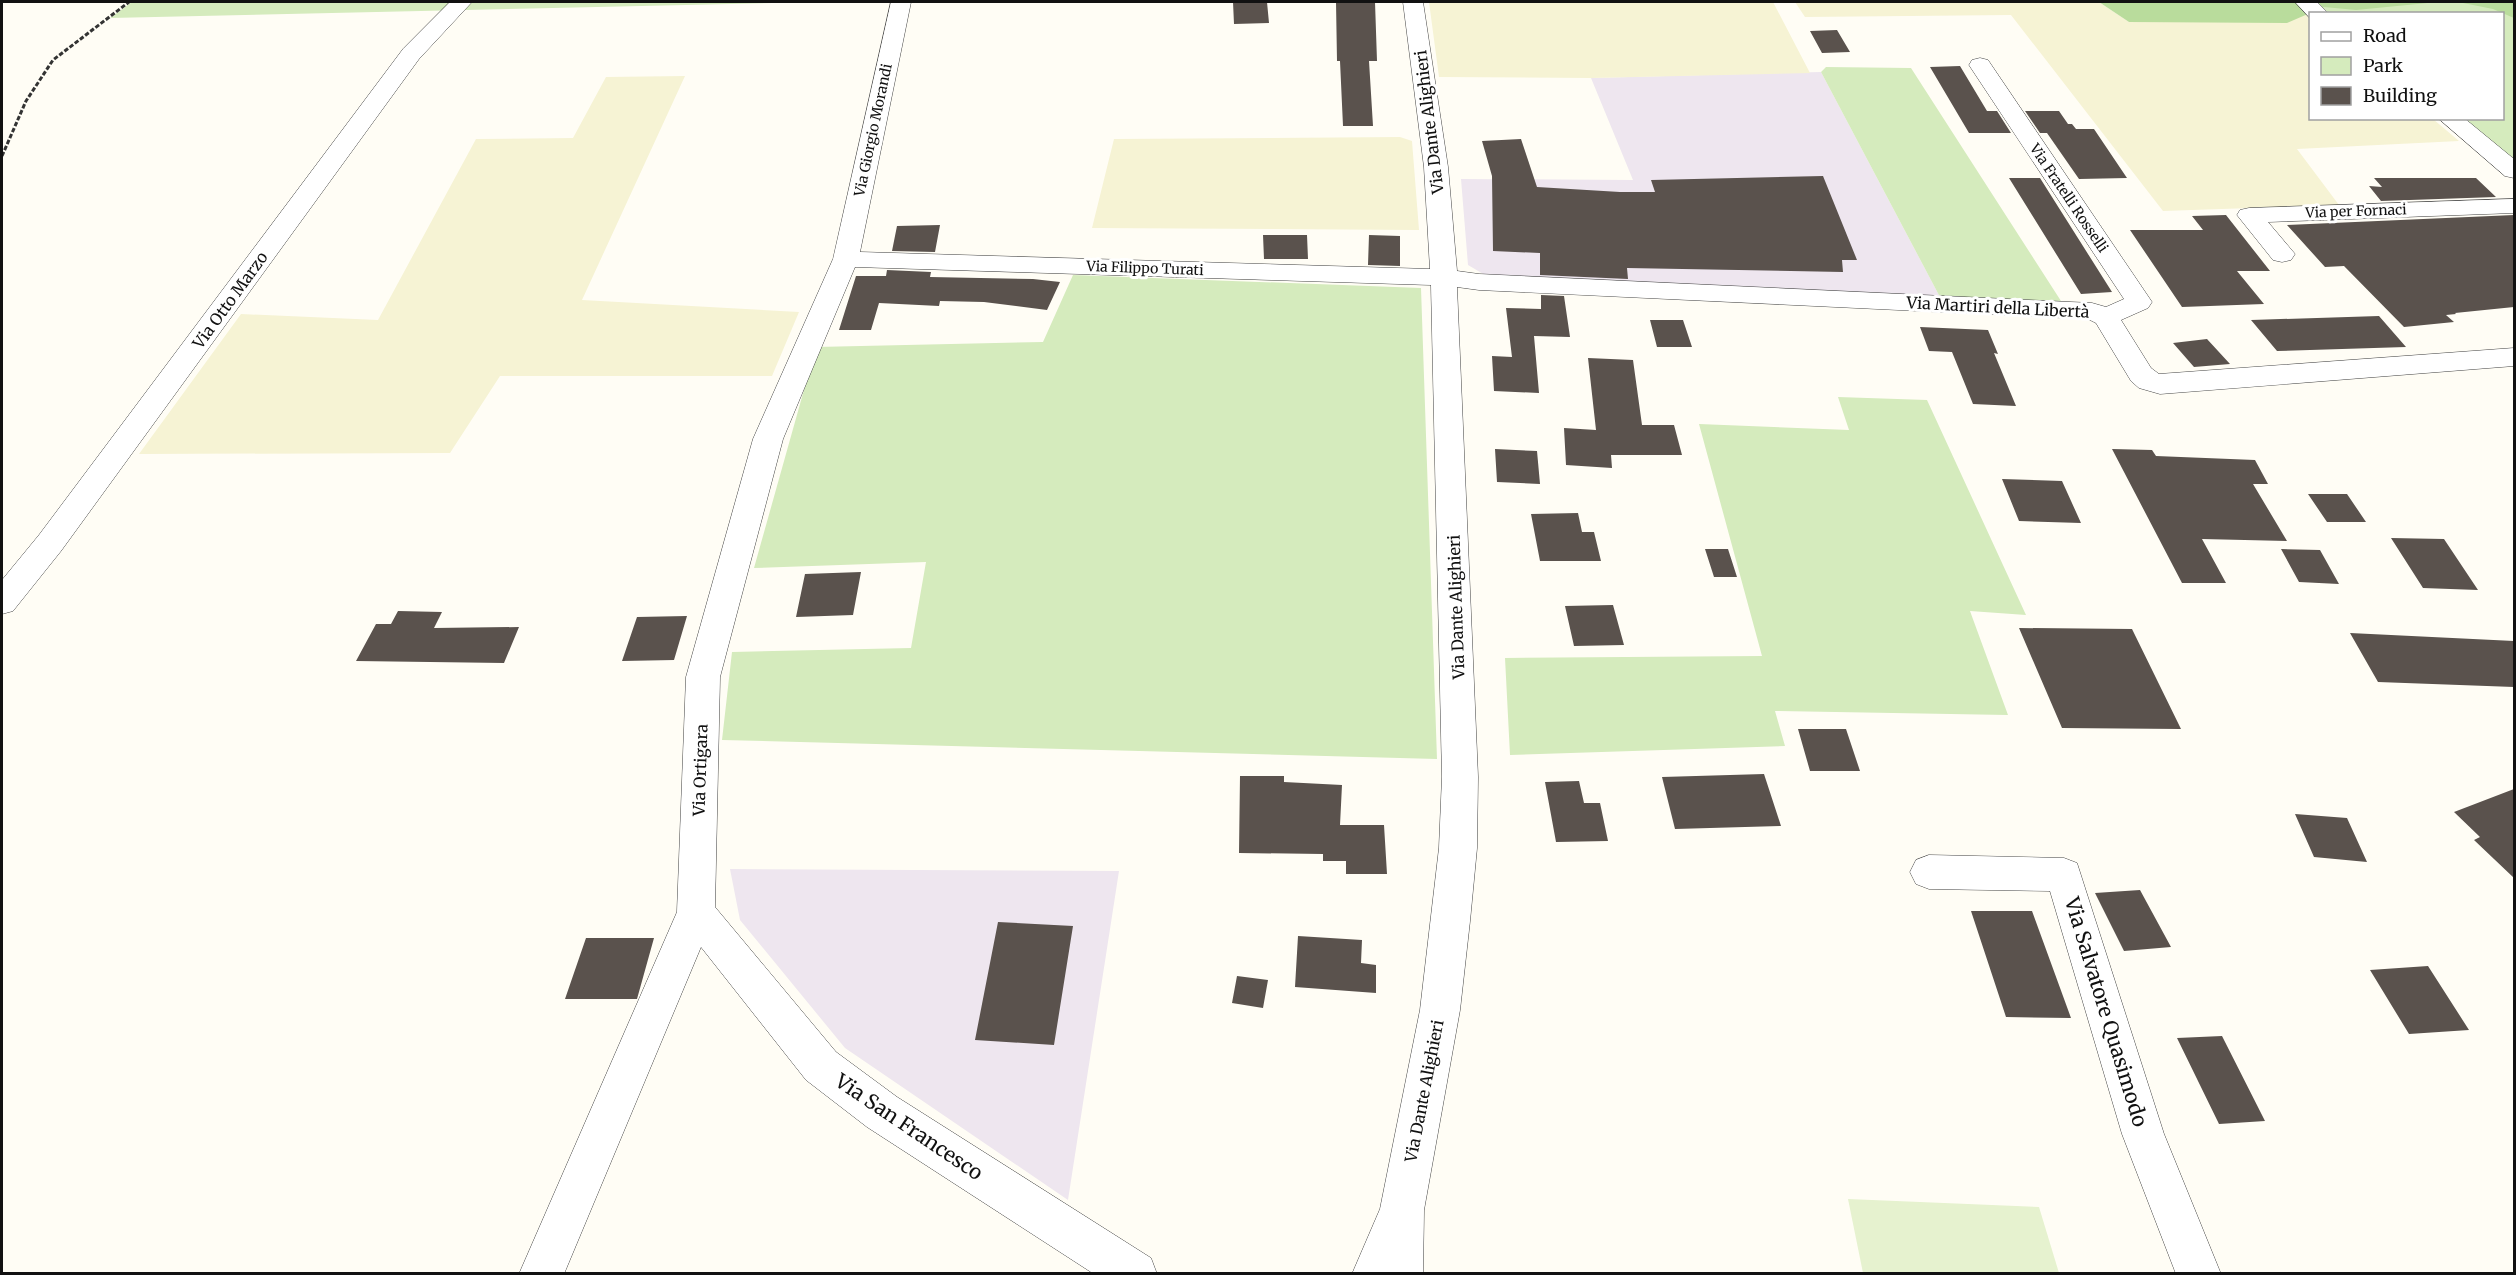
<svg xmlns="http://www.w3.org/2000/svg" width="2516" height="1275" font-family="Merriweather,serif">
<style>
.industrial{fill:#eee6ef}
.farmland{fill:#f6f3d4}
.green{fill:#d5ebbd}
.forest{fill:#b9dc9c}
.pitch{fill:#e6f2cf}
.building{fill:#5a524d}
.lines{fill:none;stroke-linecap:round;stroke-linejoin:round}
.minor-casing{stroke:#444;stroke-width:1}
.path{stroke:#333;stroke-width:3;stroke-dasharray:4.5 2;stroke-linecap:butt}
.minor{fill:#fff;fill-rule:evenodd}
.labels{text-anchor:middle;stroke-width:6;stroke-linejoin:round;paint-order:stroke}
.far-street-label{font-size:14px;fill:#111;stroke:#fff}
.street-label{font-size:16px;fill:#111;stroke:#fff}
.near-street-label{font-size:20px;fill:#111;stroke:#fff}
</style>
<rect width="100%" height="100%" fill="#fffdf5"/>
<!-- industrial -->
<path class="industrial" d="M 1821,72 L 1941,299 L 1485,275 L 1468,265 L 1461,179 L 1633,180 L 1591,78 Z
M 730,869 L 1119,871 L 1068,1200 L 845,1048 L 740,920 Z"/>
<!-- farmland -->
<path class="farmland" d="M 1429,2 L 1773,2 L 1810,73 L 1591,78 L 1439,77 Z
M 1795,2 L 2099,2 L 2129,22 L 2308,14 L 2310,16 L 2310,118 L 2433,119 L 2459,141 L 2297,149 L 2339,205 L 2163,211 L 2011,15 L 1805,17 Z
M 685,76 L 582,300 L 799,312 L 772,376 L 500,376 L 450,453 L 139,454 L 241,314 L 378,320 L 476,139 L 573,138 L 606,77 Z
M 1400,137 L 1412,141 L 1419,230 L 1092,228 L 1114,139 Z"/>
<!-- green -->
<path class="green" d="M 132,2 L 814,2 L 110,18 Z
M 2305,2 L 2514,2 L 2514,160 L 2460,119 L 2502,118 L 2502,14 L 2322,13 Z
M 1826,67 L 1911,68 L 2061,301 L 1941,299 L 1821,72 Z
M 1073,275 L 1421,288 L 1437,759 L 722,740 L 732,652 L 911,648 L 926,562 L 754,568 L 816,347 L 1043,342 Z
M 1838,397 L 1927,400 L 2026,615 L 1970,611 L 2008,715 L 1775,711 L 1785,746 L 1510,755 L 1505,658 L 1762,656 L 1699,424 L 1849,430 Z"/>
<!-- forest -->
<path class="forest" d="M 2099,2 L 2438,2 L 2356,10 L 2324,7 L 2287,23 L 2129,22 Z
M 2458,2 L 2514,2 L 2514,18 L 2493,9 Z"/>
<!-- pitch -->
<path class="pitch" d="M 1848,1199 L 2039,1207 L 2059,1273 L 1863,1273 Z"/>
<!-- building -->
<path class="building" d="M 1233,2 L 1267,2 L 1269,23 L 1234,24 Z
M 1336,2 L 1375,2 L 1377,61 L 1369,61 L 1373,126 L 1343,126 L 1340,61 L 1337,61 Z
M 1837,30 L 1850,52 L 1822,53 L 1810,31 Z
M 1960,66 L 1987,111 L 1997,111 L 2011,133 L 1969,133 L 1930,67 Z
M 2025,111 L 2059,111 L 2068,124 L 2072,124 L 2076,129 L 2094,129 L 2127,178 L 2079,179 L 2047,133 L 2040,133 Z
M 1521,139 L 1537,187 L 1620,192 L 1655,192 L 1651,180 L 1823,176 L 1857,260 L 1842,260 L 1843,272 L 1627,268 L 1628,279 L 1540,275 L 1540,253 L 1493,251 L 1492,176 L 1482,141 Z
M 2009,178 L 2040,178 L 2112,292 L 2081,294 Z
M 2374,178 L 2476,178 L 2496,197 L 2381,201 L 2369,186 L 2382,187 Z
M 2226,215 L 2270,271 L 2237,271 L 2264,304 L 2182,307 L 2130,230 L 2203,230 L 2192,216 Z
M 2514,215 L 2514,307 L 2455,313 L 2456,314 L 2446,315 L 2454,322 L 2404,327 L 2344,266 L 2325,267 L 2287,225 Z
M 940,225 L 935,252 L 892,251 L 897,226 Z
M 1263,235 L 1307,235 L 1308,259 L 1264,259 Z
M 1369,235 L 1400,236 L 1400,266 L 1368,265 Z
M 887,270 L 931,272 L 930,277 L 1033,279 L 1060,282 L 1047,310 L 984,302 L 940,301 L 939,306 L 879,303 L 871,330 L 839,330 L 856,276 L 886,276 Z
M 1541,295 L 1564,296 L 1570,337 L 1534,336 L 1539,393 L 1494,391 L 1492,356 L 1512,357 L 1506,308 L 1541,309 Z
M 2379,316 L 2406,347 L 2277,351 L 2251,320 Z
M 1650,320 L 1683,320 L 1692,347 L 1657,347 Z
M 1920,327 L 1988,330 L 1998,354 L 1994,353 L 2016,406 L 1973,404 L 1952,352 L 1929,351 Z
M 2207,339 L 2230,364 L 2194,367 L 2173,343 Z
M 1588,358 L 1633,360 L 1642,425 L 1674,425 L 1682,455 L 1611,455 L 1612,468 L 1566,465 L 1564,428 L 1596,430 Z
M 1495,449 L 1537,451 L 1540,484 L 1497,482 Z
M 2112,449 L 2152,450 L 2156,456 L 2255,460 L 2268,484 L 2253,484 L 2287,541 L 2202,539 L 2226,583 L 2182,583 Z
M 2002,479 L 2062,481 L 2081,523 L 2019,521 Z
M 2308,494 L 2347,494 L 2366,522 L 2327,522 Z
M 1578,513 L 1582,532 L 1594,532 L 1601,561 L 1540,561 L 1531,514 Z
M 2391,538 L 2444,539 L 2478,590 L 2423,588 Z
M 1705,549 L 1728,549 L 1737,577 L 1714,577 Z
M 2281,549 L 2320,550 L 2339,584 L 2299,582 Z
M 861,572 L 853,615 L 796,617 L 805,574 Z
M 1613,605 L 1624,645 L 1574,646 L 1565,606 Z
M 398,611 L 442,612 L 434,628 L 519,627 L 504,663 L 356,661 L 376,624 L 391,624 Z
M 687,616 L 674,660 L 622,661 L 637,617 Z
M 2019,628 L 2132,629 L 2181,729 L 2062,728 Z
M 2350,633 L 2514,641 L 2514,687 L 2378,682 Z
M 1798,729 L 1846,729 L 1860,771 L 1810,771 Z
M 1764,774 L 1781,826 L 1675,829 L 1662,777 Z
M 1240,776 L 1284,776 L 1284,782 L 1342,785 L 1340,825 L 1384,825 L 1387,874 L 1346,874 L 1346,861 L 1323,861 L 1323,854 L 1239,853 Z
M 1579,781 L 1584,803 L 1600,803 L 1608,841 L 1556,842 L 1545,782 Z
M 2514,789 L 2514,878 L 2474,840 L 2480,837 L 2454,812 Z
M 2295,814 L 2347,818 L 2367,862 L 2314,857 Z
M 2140,890 L 2171,947 L 2124,951 L 2095,893 Z
M 1971,911 L 2032,911 L 2071,1018 L 2006,1017 Z
M 998,922 L 1073,926 L 1054,1045 L 975,1040 Z
M 1298,936 L 1362,940 L 1361,963 L 1376,965 L 1376,993 L 1295,987 Z
M 586,938 L 654,938 L 637,999 L 565,999 Z
M 2428,966 L 2469,1030 L 2409,1034 L 2370,970 Z
M 1237,976 L 1268,980 L 1263,1008 L 1232,1003 Z
M 2222,1036 L 2265,1121 L 2219,1124 L 2177,1038 Z"/>
<g class="lines">
<defs>
<path id="minor" d="M 450,2 L 472,2 L 419,59 L 61,551 L 13,611 L 2,614 L 2,580 L 39,535 L 403,49 Z
M 891,2 L 911,2 L 860,252 L 1430,269 L 1424,167 L 1403,2 L 1423,2 L 1448,167 L 1457,271 L 1479,274 L 2092,303 L 2106,307 L 2124,299 L 1969,65 L 1972,60 L 1980,58 L 1988,60 L 2152,302 L 2148,308 L 2121,320 L 2151,368 L 2159,374 L 2514,348 L 2514,366 L 2160,394 L 2139,388 L 2131,381 L 2096,323 L 2088,319 L 1479,290 L 1457,287 L 1478,777 L 1477,848 L 1470,921 L 1460,1010 L 1424,1210 L 1423,1274 L 1352,1274 L 1380,1209 L 1420,1010 L 1439,848 L 1442,777 L 1431,285 L 855,267 L 783,439 L 720,677 L 715,907 L 836,1052 L 897,1097 L 1151,1258 L 1157,1274 L 1094,1274 L 867,1127 L 806,1080 L 701,947 L 564,1274 L 519,1274 L 677,912 L 686,677 L 753,439 L 833,259 Z
M 2295,2 L 2317,2 L 2329,14 L 2310,14 L 2310,18 Z
M 2438,118 L 2464,118 L 2514,159 L 2514,178 L 2505,176 Z
M 2514,199 L 2514,213 L 2268,222 L 2295,254 L 2291,260 L 2282,262 L 2273,260 L 2237,215 L 2240,210 L 2249,208 Z
M 1929,855 L 2064,858 L 2077,863 L 2164,1134 L 2221,1274 L 2176,1274 L 2122,1134 L 2050,891 L 1929,889 L 1916,884 L 1910,872 L 1916,860 Z"/>
</defs>
<!-- minor casing -->
<use href="#minor" class="minor-casing"/>
<!-- path -->
<path class="path" d="M 2,156 L 26,101 L 53,60 L 129,2"/>
<!-- minor -->
<use href="#minor" class="minor"/>
</g>
<g class="labels">
<!-- far-street labels -->
<g class="far-street-label">
<text transform="translate(873 130) rotate(-78)" y="5">Via Giorgio Morandi</text>
<text transform="translate(2069 198) rotate(56)" y="5">Via Fratelli Rosselli</text>
<text transform="translate(2356 211) rotate(-2)" y="5">Via per Fornaci</text>
<text transform="translate(1145 268) rotate(2)" y="5">Via Filippo Turati</text>
</g>
<!-- street labels -->
<g class="street-label">
<text transform="translate(1429 122) rotate(-97)" y="6">Via Dante Alighieri</text>
<text transform="translate(230 300) rotate(-54)" y="6">Via Otto Marzo</text>
<text transform="translate(1998 307) rotate(3)" y="6">Via Martiri della Libertà</text>
<text transform="translate(1456 607) rotate(-92)" y="6">Via Dante Alighieri</text>
<text transform="translate(700 770) rotate(-88)" y="6">Via Ortigara</text>
<text transform="translate(1424 1091) rotate(-79)" y="6">Via Dante Alighieri</text>
</g>
<!-- near-street labels -->
<g class="near-street-label">
<text transform="translate(2106 1012) rotate(73)" y="7">Via Salvatore Quasimodo</text>
<text transform="translate(909 1127) rotate(34)" y="7">Via San Francesco</text>
</g>
</g>
<!-- border -->
<rect width="2516" height="1275" fill="none" stroke="#111111" stroke-width="6"/>
<!-- legend -->
<rect x="2309" y="12" width="195" height="108" fill="#ffffff" stroke="#a0a0a0" stroke-width="1.5"/>
<rect x="2321" y="32" width="30" height="9" fill="#ffffff" stroke="#a0a0a0" stroke-width="1.5"/>
<text x="2363" y="42" font-size="18" fill="#111111">Road</text>
<rect x="2321" y="57" width="30" height="18" fill="#d5ebbd" stroke="#a0a0a0" stroke-width="1.5"/>
<text x="2363" y="72" font-size="18" fill="#111111">Park</text>
<rect x="2321" y="87" width="30" height="18" fill="#5a524d" stroke="#a0a0a0" stroke-width="1.5"/>
<text x="2363" y="102" font-size="18" fill="#111111">Building</text>
</svg>
